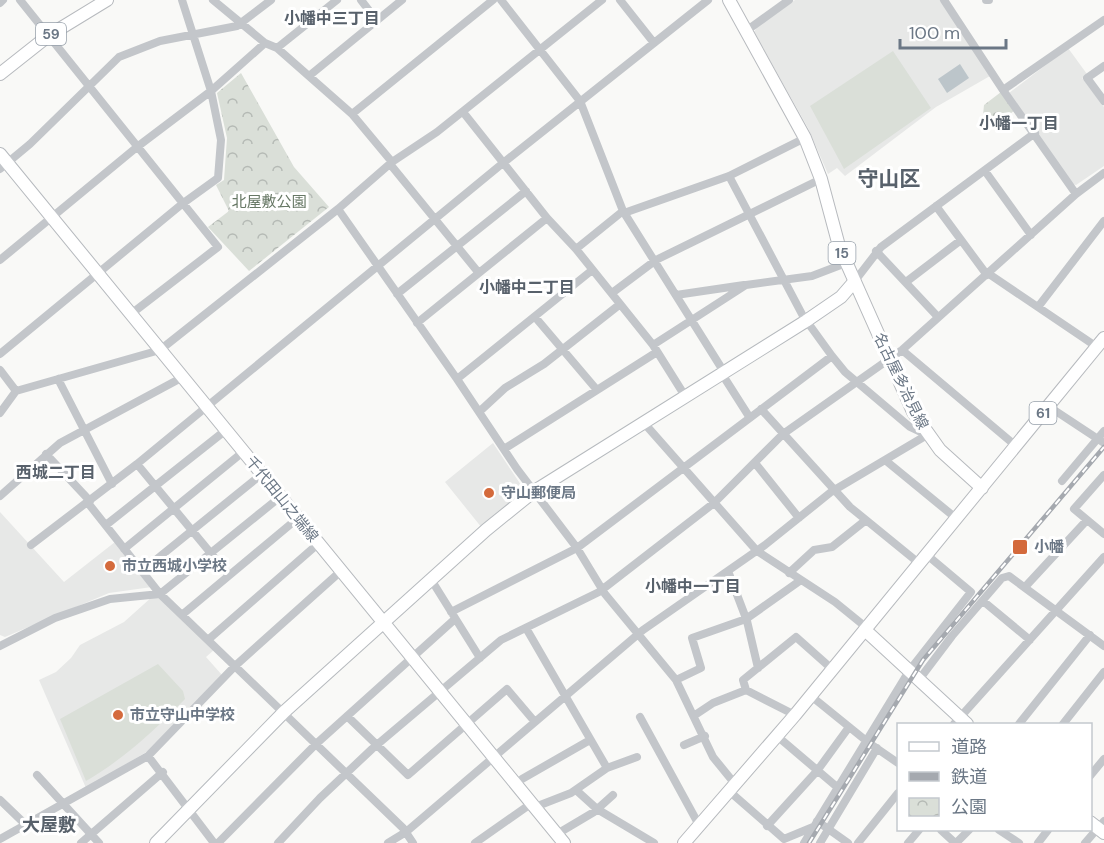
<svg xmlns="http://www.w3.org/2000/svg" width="1104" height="843" font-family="'DM Sans','Noto Sans JP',sans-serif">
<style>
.built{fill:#e7e8e7}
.park{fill:url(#park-crowns)}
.pitch{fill:#dadfd8}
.water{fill:#bcc5ca}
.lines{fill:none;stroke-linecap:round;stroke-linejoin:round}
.secondary-casing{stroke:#b6babe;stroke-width:14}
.primary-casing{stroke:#b7babe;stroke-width:14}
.street{stroke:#c3c6ca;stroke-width:8}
.secondary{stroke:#fff;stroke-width:12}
.primary{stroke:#fff;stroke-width:12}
.rail-casing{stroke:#a5a9af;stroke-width:4.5}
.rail{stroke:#fff;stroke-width:2;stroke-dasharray:7;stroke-linecap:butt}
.poi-dot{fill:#d46a3c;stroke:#fff;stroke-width:2}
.labels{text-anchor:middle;stroke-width:6;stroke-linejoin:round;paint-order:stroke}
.shield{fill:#fff;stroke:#97a0aa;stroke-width:1.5}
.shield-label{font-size:14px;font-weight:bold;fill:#6b7785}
.park-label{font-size:15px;fill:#677865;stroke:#fff}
.street-label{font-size:15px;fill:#6b7785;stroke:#fff}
.poi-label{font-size:15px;font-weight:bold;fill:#6b7785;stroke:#fff;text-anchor:start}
.neighbourhood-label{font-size:16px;font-weight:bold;fill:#58616b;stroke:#fff}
.quarter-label{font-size:18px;font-weight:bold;fill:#58616b;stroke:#fff}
.district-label{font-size:21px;font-weight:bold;fill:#58616b;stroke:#fff}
</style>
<defs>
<pattern id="park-crowns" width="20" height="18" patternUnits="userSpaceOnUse" patternTransform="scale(1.5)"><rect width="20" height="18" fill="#dadfd8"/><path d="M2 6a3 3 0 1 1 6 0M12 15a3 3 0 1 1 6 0" fill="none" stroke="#b5bab5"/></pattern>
</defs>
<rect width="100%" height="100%" fill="#f9f9f7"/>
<!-- built -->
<path class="built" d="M 795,0 L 940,0 L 990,76 L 936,107 L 845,176 L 837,168 L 828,174 L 808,128 L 754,32 L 757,27 Z
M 1068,48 L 1087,74 L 1082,78 L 1104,107 L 1104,166 L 1076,185 L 1072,184 L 1009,93 Z
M 493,443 L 523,488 L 521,495 L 482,528 L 445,482 Z
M 0,512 L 64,582 L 115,542 L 152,587 L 109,593 L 5,637 L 0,635 Z
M 153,596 L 161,597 L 215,649 L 206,657 L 222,675 L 148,751 L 86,788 L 39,680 L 56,672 L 71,658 L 80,645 L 124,622 Z"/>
<!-- park -->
<path class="park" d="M 241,73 L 294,167 L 329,207 L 249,271 L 208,227 L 229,211 L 216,185 L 224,180 L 227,138 L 217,93 Z
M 1001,92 L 1014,111 L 997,123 L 983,115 L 984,105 Z"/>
<!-- pitch -->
<path class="pitch" d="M 893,51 L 931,108 L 844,169 L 810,106 Z
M 158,664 L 183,691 L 185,699 C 154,731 125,758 86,781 L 60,719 Z"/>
<!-- water -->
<path class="water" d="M 960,64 L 969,78 L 947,93 L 938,79 Z"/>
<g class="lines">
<defs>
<path id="secondary" d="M 0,154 L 564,843
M 865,630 L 967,724
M 1090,822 L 1104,833
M 156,843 L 284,712 L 486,530 L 533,492 L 806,321 L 841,297 L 854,282"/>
<path id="primary" d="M 729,0 L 805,138 L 821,179 L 839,246 L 913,412 L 940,450 L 982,488
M 0,74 L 48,36 L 107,0
M 684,843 L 795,715 L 1104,338"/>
</defs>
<!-- secondary casing -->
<use href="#secondary" class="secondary-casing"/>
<!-- primary casing -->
<use href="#primary" class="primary-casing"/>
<!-- street -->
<path class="street" d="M 20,0 L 218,247 L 131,314
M 213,0 L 265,43 L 277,48 L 352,114 L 392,162
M 361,0 L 377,21
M 501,0 L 580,101 L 623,211 L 724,372
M 620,0 L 654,43
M 944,0 L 1003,90 L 1076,194
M 986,0 L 989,0
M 0,3 L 3,0
M 746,31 L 789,0
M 277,48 L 337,0
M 1104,66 L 1087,78 L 1104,101
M 309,76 L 402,0
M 1003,90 L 1104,20
M 463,112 L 547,218 L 576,249 L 653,345 L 685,396
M 352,114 L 493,0
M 390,164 L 478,272
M 0,169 L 30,144 L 119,57 L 160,41 L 237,26 L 271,0
M 985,171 L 1031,235
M 936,206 L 987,275
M 338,209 L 457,379 L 517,469 L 577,548 L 605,594 L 676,680 L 713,757 L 735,784
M 624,213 L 729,176 L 805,138
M 576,249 L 623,211
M 876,251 L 938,317
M 0,260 L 137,147 L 211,91 L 265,43
M 989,274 L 1097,347
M 854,282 L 881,247 L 1035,133
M 906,282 L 961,240
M 612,293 L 656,260 L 821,179
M 397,294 L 526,191
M 676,295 L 744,285
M 1038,307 L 1104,221
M 535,317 L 597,390
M 417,323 L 547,218
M 653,345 L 746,285 L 812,276 L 846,263
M 902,350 L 1016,446
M 0,354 L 182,204 L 218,178 L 221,140 L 211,91 L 182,0
M 0,370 L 16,391
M 722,374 L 750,418
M 58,379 L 112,484
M 457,379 L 591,271
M 1048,406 L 1104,443
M 761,409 L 850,507 L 920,564
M 479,412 L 505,388 L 544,364 L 619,305
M 0,413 L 16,391 L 160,350 L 338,209 L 392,162 L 437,132 L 602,0
M 644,423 L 757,551 L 835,602 L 867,628
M 504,449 L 657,352
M 46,454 L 90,501
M 885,460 L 957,519
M 755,463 L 799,518
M 137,464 L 228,574
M 1104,475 L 1074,509 L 1104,534
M 1062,481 L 1104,431
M 0,496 L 60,443 L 183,377
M 88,503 L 160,594 L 403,828 L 413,843
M 106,525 L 226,430
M 31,545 L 137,464 L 503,163 L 708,0
M 124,549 L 243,452
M 142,571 L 262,474
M 728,571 L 747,621 L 758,668
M 789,573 L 814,550 L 832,547 L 866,520
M 432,581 L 480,658
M 1025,587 L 1087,520
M 983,601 L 1030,640
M 451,612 L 577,548 L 832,356
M 183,614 L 298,518
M 526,628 L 607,768
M 209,639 L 319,543
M 0,646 L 55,618 L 110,599 L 160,594 L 280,497
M 676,680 L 701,668 L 692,638 L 746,619 L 801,580
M 918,681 L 952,636 L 1002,578 L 1009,576 L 1104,646
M 746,690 L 743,680 L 796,637 L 832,669
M 811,696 L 869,743 L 898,763
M 695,715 L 713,703 L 746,690 L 795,715
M 347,716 L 408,775 L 507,689 L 535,722
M 640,717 L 699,825
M 954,724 L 1104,557
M 1019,724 L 1090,635
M 1063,724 L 1104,672
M 777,736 L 837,787
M 684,745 L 705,736
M 148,756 L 214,843
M 37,775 L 99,843
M 1090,776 L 1104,759
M 522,779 L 590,740
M 576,790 L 597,809 L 654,843
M 729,791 L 784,839 L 813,827
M 0,800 L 25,824
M 535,807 L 571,793 L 607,768 L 637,757
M 817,821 L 848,843
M 767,826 L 817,771 L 849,727
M 941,830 L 955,843
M 999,830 L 1019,843
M 557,834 L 594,812 L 613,795
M 0,839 L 148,756 L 235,666 L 341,571
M 81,843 L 163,772
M 218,843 L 316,744 L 455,619
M 278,843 L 320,798 L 372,749 L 501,640 L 599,592 L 714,503 L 783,434 L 902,350 L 1076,194 L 1104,173
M 388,843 L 406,832 L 643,630 L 765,545 L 831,492 L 927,435 L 910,427 L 845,372 L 832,356 L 803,316 L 729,176
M 475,843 L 532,803
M 804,843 L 909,671 L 971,592 L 927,555
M 820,843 L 877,748
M 858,843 L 898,793
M 908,843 L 919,830
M 956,843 L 969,830
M 1038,843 L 1048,830
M 1085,843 L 1104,821"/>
<!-- secondary -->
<use href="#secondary" class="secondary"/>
<!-- primary -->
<use href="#primary" class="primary"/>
<defs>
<path id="rail" d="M 809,843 L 923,660 L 1104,447"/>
</defs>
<!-- rail casing -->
<use href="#rail" class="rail-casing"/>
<!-- rail -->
<use href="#rail" class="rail"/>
</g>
<!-- markers -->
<g class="poi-dot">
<circle cx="489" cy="493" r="6"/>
<rect x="1012" y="539" width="16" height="16" rx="3"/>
<circle cx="110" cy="566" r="6"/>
<circle cx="118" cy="715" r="6"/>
</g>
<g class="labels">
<!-- shield labels -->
<g class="shield">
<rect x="36" y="23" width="30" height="22" rx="4.5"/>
<rect x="828.5" y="242" width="27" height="22" rx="4.5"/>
<rect x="1029.5" y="402" width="27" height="22" rx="4.5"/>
</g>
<g class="shield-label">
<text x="51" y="39">59</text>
<text x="842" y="258">15</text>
<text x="1043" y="418">61</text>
</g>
<!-- park labels -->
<g class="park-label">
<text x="269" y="207">北屋敷公園</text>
</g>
<!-- street labels -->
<g class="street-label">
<text transform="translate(901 381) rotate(64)" y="5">名古屋多治見線</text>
<text transform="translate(282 499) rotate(51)" y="5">千代田山之端線</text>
</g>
<!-- poi labels -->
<g class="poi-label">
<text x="501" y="498">守山郵便局</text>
<text x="1034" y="552">小幡</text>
<text x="122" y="571">市立西城小学校</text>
<text x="130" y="720">市立守山中学校</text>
</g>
<!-- neighbourhood labels -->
<g class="neighbourhood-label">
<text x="332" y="24">小幡中三丁目</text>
<text x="1019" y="129">小幡一丁目</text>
<text x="527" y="293">小幡中二丁目</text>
<text x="56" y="478">西城二丁目</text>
<text x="693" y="592">小幡中一丁目</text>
</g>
<!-- quarter labels -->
<g class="quarter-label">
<text x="49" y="831">大屋敷</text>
</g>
<!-- district labels -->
<g class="district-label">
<text x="889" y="186">守山区</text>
</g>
</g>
<!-- legend -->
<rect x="897" y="723" width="195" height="108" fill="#ffffff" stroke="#c4c9ce" stroke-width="1.5"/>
<rect x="909" y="742" width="30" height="9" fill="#ffffff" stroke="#c4c9ce" stroke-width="1.5"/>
<text x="951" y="753" font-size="18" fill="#6b7785">道路</text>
<rect x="909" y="772" width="30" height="9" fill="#a5a9af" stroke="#c4c9ce" stroke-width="1.5"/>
<text x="951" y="783" font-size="18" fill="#6b7785">鉄道</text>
<rect x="909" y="798" width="30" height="18" fill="url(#park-crowns)" stroke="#c4c9ce" stroke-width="1.5"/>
<text x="951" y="813" font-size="18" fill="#6b7785">公園</text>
<!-- scale -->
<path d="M900 39v9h106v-9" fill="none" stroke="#6b7785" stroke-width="3"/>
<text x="909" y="39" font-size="18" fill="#6b7785" stroke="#ffffff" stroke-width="4.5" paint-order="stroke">100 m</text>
</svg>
